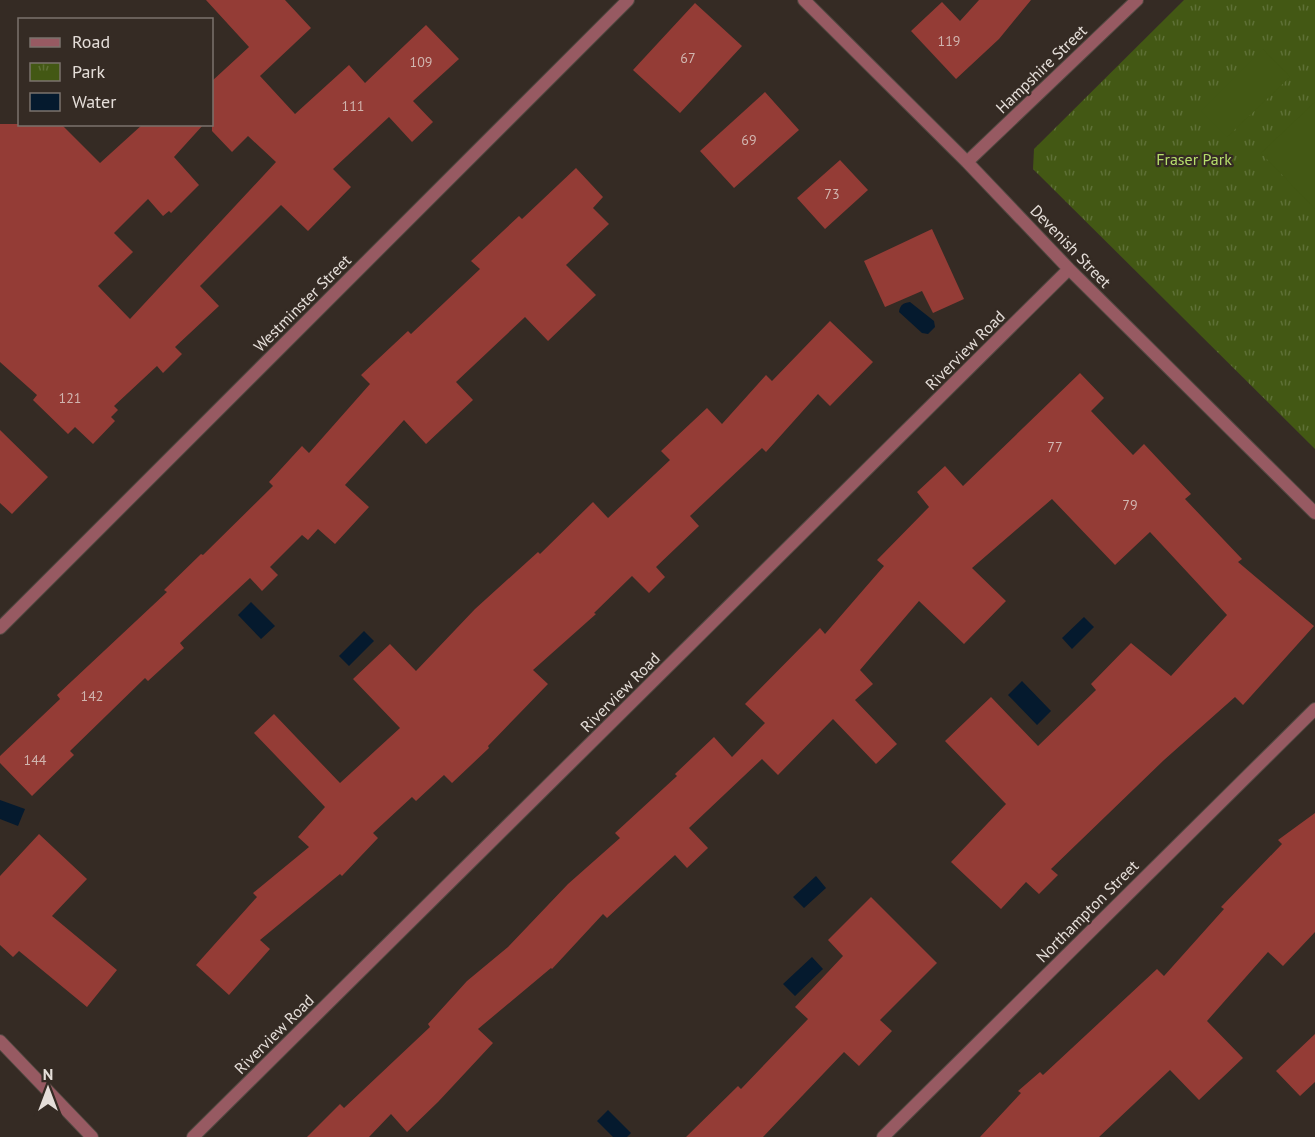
<svg xmlns="http://www.w3.org/2000/svg" width="1315" height="1137" font-family="'PT Sans',sans-serif">
<style>
.park{fill:url(#park-tufts)}
.pitch{fill:#435814}
.water{fill:#051a2e}
.building{fill:#943c36}
.lines{fill:none;stroke-linecap:round;stroke-linejoin:round}
.street-casing{stroke:#514841;stroke-width:14}
.street{stroke:#975a62;stroke-width:12}
.labels{text-anchor:middle;stroke-width:4.5;stroke-linejoin:round;paint-order:stroke}
.number-label{font-size:14px;fill:#d1b6b0}
.street-label{font-size:16px;fill:#e5ded9;stroke:#352b24}
.park-label{font-size:16px;fill:#b7df6c;stroke:#352b24}
</style>
<defs>
<pattern id="park-tufts" width="24" height="20" patternUnits="userSpaceOnUse" patternTransform="scale(1.5)"><rect width="24" height="20" fill="#435814"/><path d="M3 7l-1-3M5 7V3M7 7l1-3M15 17l-1-3M17 17v-4M19 17l1-3" fill="none" stroke="#5e7036"/></pattern>
</defs>
<rect width="100%" height="100%" fill="#352b24"/>
<!-- park -->
<path class="park" d="M 1184,0 L 1315,0 L 1315,449 L 1033,169 L 1034,149 Z"/>
<!-- pitch -->
<path class="pitch" d="M 1263,49 L 1290,77 L 1227,137 L 1201,111 Z
M 1315,102 L 1315,209 L 1261,153 Z"/>
<!-- water -->
<path class="water" d="M 910,302 L 934,321 L 935,327 L 928,334 L 922,333 L 899,312 C 900,305 903,303 910,302 Z
M 251,602 L 275,626 L 261,639 L 238,615 Z
M 1084,617 L 1094,627 L 1072,649 L 1062,638 Z
M 364,631 L 374,641 L 349,666 L 339,656 Z
M 1022,681 L 1051,711 L 1037,725 L 1008,695 Z
M 0,800 L 25,809 L 18,826 L 0,819 Z
M 816,876 L 826,888 L 804,908 L 793,897 Z
M 812,957 L 823,969 L 795,996 L 783,984 Z
M 608,1110 L 631,1133 L 627,1137 L 613,1137 L 597,1121 Z"/>
<!-- building -->
<path class="building" d="M 206,0 L 285,0 L 311,28 L 260,76 L 295,114 L 349,65 L 365,83 L 426,25 L 459,59 L 413,101 L 433,122 L 412,142 L 389,117 L 333,169 L 351,187 L 308,231 L 281,205 L 200,286 L 219,306 L 175,347 L 182,354 L 163,373 L 157,366 L 114,406 L 118,410 L 111,417 L 115,421 L 93,444 L 75,427 L 68,434 L 33,400 L 37,395 L 0,362 L 0,124 L 61,124 L 100,163 L 143,124 L 204,124 L 174,157 L 199,185 L 171,213 L 169,211 L 163,216 L 148,199 L 114,233 L 133,252 L 98,286 L 130,319 L 276,162 L 248,136 L 232,152 L 212,131 L 212,81 L 249,47 Z
M 979,0 L 1031,0 L 999,39 L 956,79 L 911,31 L 942,2 L 960,21 Z
M 695,3 L 742,46 L 680,113 L 633,70 Z
M 765,92 L 799,130 L 734,188 L 700,151 Z
M 840,160 L 868,190 L 825,229 L 797,198 Z
M 576,168 L 603,197 L 593,208 L 609,224 L 566,265 L 596,295 L 548,341 L 525,317 L 456,382 L 473,400 L 426,444 L 404,420 L 345,485 L 369,507 L 335,544 L 318,529 L 308,540 L 302,535 L 270,567 L 278,575 L 262,591 L 250,578 L 180,643 L 184,648 L 148,681 L 145,678 L 70,751 L 74,755 L 32,796 L 0,763 L 0,756 L 60,699 L 57,695 L 167,592 L 164,590 L 201,554 L 203,555 L 273,486 L 269,482 L 302,446 L 309,453 L 370,384 L 361,375 L 408,331 L 411,334 L 480,269 L 471,261 L 519,216 L 522,219 Z
M 932,229 L 964,299 L 933,313 L 922,291 L 885,307 L 864,261 Z
M 830,321 L 873,362 L 830,406 L 818,394 L 766,452 L 762,448 L 690,516 L 699,526 L 656,567 L 665,577 L 649,593 L 632,576 L 594,613 L 596,614 L 533,670 L 548,684 L 488,746 L 489,748 L 452,783 L 444,775 L 416,801 L 412,797 L 373,833 L 378,838 L 342,876 L 340,874 L 260,940 L 270,949 L 229,995 L 196,965 L 257,897 L 253,893 L 309,847 L 298,837 L 325,807 L 254,733 L 274,714 L 340,783 L 400,728 L 353,679 L 390,644 L 416,671 L 475,609 L 538,552 L 540,554 L 593,502 L 608,518 L 670,460 L 661,451 L 707,408 L 722,424 L 766,375 L 772,381 Z
M 1080,373 L 1104,398 L 1091,411 L 1133,455 L 1144,444 L 1191,494 L 1185,499 L 1242,559 L 1238,562 L 1314,626 L 1243,705 L 1235,697 L 1164,760 L 1051,869 L 1058,875 L 1039,894 L 1026,882 L 1001,909 L 951,862 L 1006,804 L 945,741 L 991,697 L 1038,746 L 1096,690 L 1091,684 L 1131,643 L 1171,676 L 1227,615 L 1150,532 L 1115,565 L 1052,499 L 972,568 L 1006,601 L 964,644 L 919,601 L 860,670 L 873,684 L 855,700 L 897,744 L 876,764 L 833,719 L 778,775 L 762,759 L 689,828 L 708,848 L 687,868 L 675,855 L 607,918 L 603,914 L 552,969 L 551,968 L 478,1029 L 493,1043 L 438,1102 L 407,1132 L 391,1114 L 369,1137 L 307,1137 L 340,1104 L 344,1108 L 430,1027 L 428,1024 L 467,981 L 508,947 L 568,884 L 620,838 L 615,833 L 677,776 L 675,774 L 714,737 L 732,757 L 765,723 L 745,704 L 820,628 L 825,634 L 884,566 L 877,560 L 929,507 L 917,492 L 945,466 L 963,486 Z
M 0,430 L 48,477 L 12,514 L 0,503 Z
M 1315,813 L 1315,932 L 1283,966 L 1268,952 L 1207,1021 L 1243,1058 L 1199,1100 L 1170,1070 L 1099,1137 L 980,1137 L 1021,1093 L 1018,1091 L 1040,1072 L 1043,1075 L 1157,969 L 1164,976 L 1224,909 L 1221,907 L 1282,844 L 1278,840 Z
M 39,834 L 87,879 L 52,916 L 117,970 L 87,1007 L 19,951 L 13,957 L 0,945 L 0,876 Z
M 871,897 L 937,963 L 880,1020 L 892,1031 L 859,1066 L 844,1052 L 763,1137 L 686,1137 L 738,1086 L 741,1089 L 808,1019 L 795,1007 L 843,956 L 828,940 Z
M 1315,1034 L 1315,1082 L 1300,1096 L 1276,1071 Z"/>
<g class="lines">
<defs>
<path id="street" d="M 804,0 L 967,162 L 1069,269 L 1315,513
M 967,162 L 1137,0
M 0,628 L 628,0
M 0,1041 L 92,1137
M 193,1137 L 1069,269
M 883,1137 L 1315,709"/>
</defs>
<!-- street casing -->
<use href="#street" class="street-casing"/>
<!-- street -->
<use href="#street" class="street"/>
</g>
<g class="labels">
<!-- number labels -->
<g class="number-label">
<text x="949" y="46">119</text>
<text x="688" y="63">67</text>
<text x="421" y="67">109</text>
<text x="353" y="111">111</text>
<text x="749" y="145">69</text>
<text x="832" y="199">73</text>
<text x="70" y="403">121</text>
<text x="1055" y="452">77</text>
<text x="1130" y="510">79</text>
<text x="92" y="701">142</text>
<text x="35" y="765">144</text>
</g>
<!-- street labels -->
<g class="street-label">
<text transform="translate(1041 69) rotate(-44)" y="6">Hampshire Street</text>
<text transform="translate(1071 246) rotate(46)" y="6">Devenish Street</text>
<text transform="translate(302 303) rotate(-45)" y="6">Westminster Street</text>
<text transform="translate(965 350) rotate(-45)" y="6">Riverview Road</text>
<text transform="translate(620 692) rotate(-45)" y="6">Riverview Road</text>
<text transform="translate(1087 911) rotate(-45)" y="6">Northampton Street</text>
<text transform="translate(274 1034) rotate(-45)" y="6">Riverview Road</text>
</g>
<!-- park labels -->
<g class="park-label">
<text x="1194" y="165">Fraser Park</text>
</g>
</g>
<!-- legend -->
<rect x="18" y="18" width="195" height="108" fill="#352b24" stroke="#7b736c" stroke-width="1.5"/>
<rect x="30" y="38" width="30" height="9" fill="#975a62" stroke="#7b736c" stroke-width="1.5"/>
<text x="72" y="48" font-size="18" fill="#e5ded9">Road</text>
<rect x="30" y="63" width="30" height="18" fill="url(#park-tufts)" stroke="#7b736c" stroke-width="1.5"/>
<text x="72" y="78" font-size="18" fill="#e5ded9">Park</text>
<rect x="30" y="93" width="30" height="18" fill="#051a2e" stroke="#7b736c" stroke-width="1.5"/>
<text x="72" y="108" font-size="18" fill="#e5ded9">Water</text>
<!-- north arrow -->
<g transform="translate(48 1089)" stroke="#352b24" stroke-width="4.5" paint-order="stroke">
<path d="M0-4.5L10 22L0 15L-10 22Z" fill="#e5ded9"/>
<text y="-9" font-size="16" font-weight="bold" text-anchor="middle" fill="#e5ded9">N</text>
</g>
</svg>
